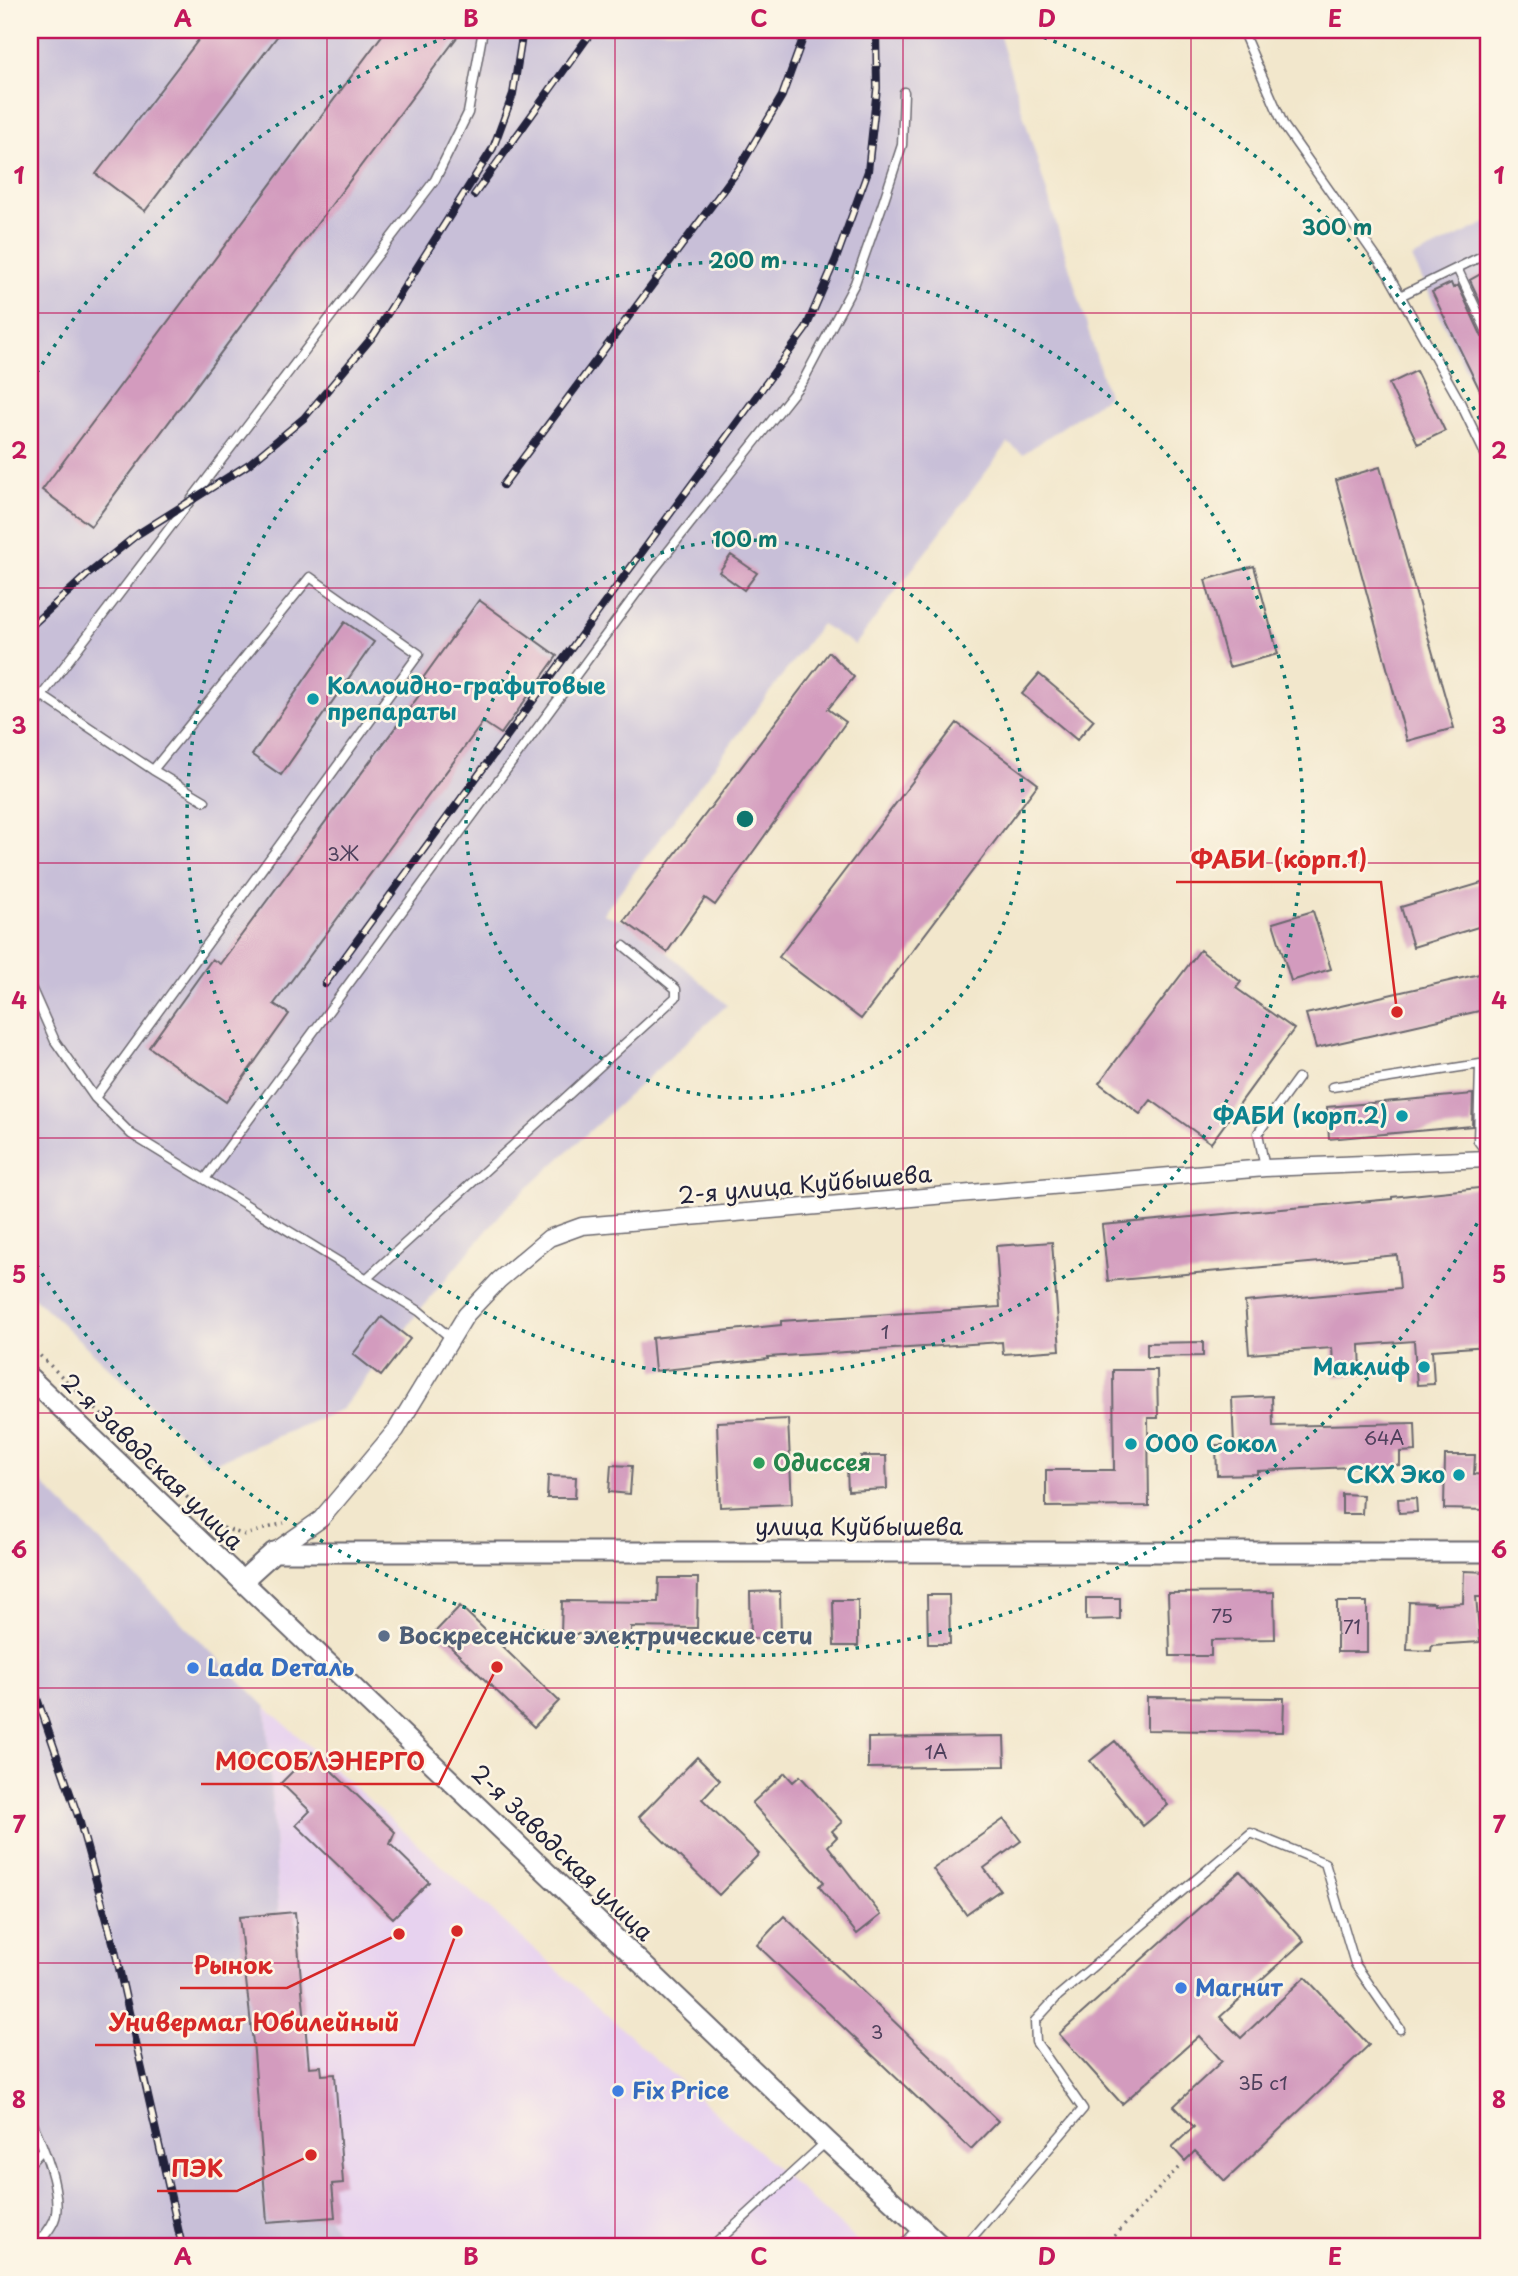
<svg xmlns="http://www.w3.org/2000/svg" width="1518" height="2276" font-family="'Playpen Sans',sans-serif">
<style>
.built{fill:#e7d2ef}
.industrial{fill:#c8bfd8}
.building{fill:#d39bbe}
.lines{fill:none;stroke-linecap:round;stroke-linejoin:round}
.service-casing{stroke:#6b676e;stroke-width:11}
.minor-casing{stroke:#6b676e;stroke-width:19}
.tertiary-casing{stroke:#6b676e;stroke-width:23}
.path{stroke:#6b676e;stroke-width:3.5;stroke-dasharray:2 5;stroke-linecap:butt}
.service{stroke:#fff;stroke-width:8}
.minor{stroke:#fff;stroke-width:16}
.tertiary{stroke:#fff;stroke-width:19}
.rail-casing{stroke:#22223b;stroke-width:8}
.rail{stroke:#fcf5e5;stroke-width:5;stroke-dasharray:16;stroke-linecap:butt}
.grid{fill:none;stroke:#c2185b;stroke-width:2;stroke-opacity:0.55}
.ring{fill:none;stroke:#0f766e;stroke-width:3.5;stroke-dasharray:3.5 7}
.culture-dot{fill:#0f9aa8;stroke:#fcf5e5;stroke-width:2.5}
.leisure-dot{fill:#2e9e5b;stroke:#fcf5e5;stroke-width:2.5}
.service-dot{fill:#5c6f8a;stroke:#fcf5e5;stroke-width:2.5}
.shop-dot{fill:#3f7fe0;stroke:#fcf5e5;stroke-width:2.5}
.labels{text-anchor:middle;stroke-width:5;stroke-linejoin:round;paint-order:stroke}
.number-label{font-size:19px;fill:#4e405c}
.culture-label{font-size:23px;font-weight:bold;fill:#0d838f;stroke:#fcf5e5;text-anchor:end}
.street-label{font-size:23px;fill:#22223b;stroke:#fcf5e5}
.leisure-label{font-size:23px;font-weight:bold;fill:#27864d;stroke:#fcf5e5;text-anchor:start}
.service-label{font-size:23px;font-weight:bold;fill:#4e5e75;stroke:#fcf5e5;text-anchor:start}
.shop-label{font-size:23px;font-weight:bold;fill:#366cbe;stroke:#fcf5e5;text-anchor:start}
.centre{fill:#0f766e;stroke:#fcf5e5;stroke-width:3.5}
.ring-label{font-size:21px;text-anchor:middle;font-weight:bold;fill:#0f766e;stroke:#fcf5e5;stroke-width:5;stroke-linejoin:round;paint-order:stroke}
.leader{fill:none;stroke:#d62828;stroke-width:2.5}
.callout-dot{fill:#d62828;stroke:#fcf5e5;stroke-width:2.5}
.callout-label{font-size:24px;text-anchor:middle;font-weight:bold;fill:#d62828;stroke:#fcf5e5;stroke-width:5;stroke-linejoin:round;paint-order:stroke}
.neatline{fill:none;stroke:#c2185b;stroke-width:2.5}
.grid-label{font-size:23px;text-anchor:middle;font-weight:bold;fill:#c2185b}
</style>
<rect width="100%" height="100%" fill="#fcf5e5"/>
<filter id="ink" filterUnits="userSpaceOnUse"><feTurbulence type="fractalNoise" baseFrequency=".0143" numOctaves="2"/><feDisplacementMap in="SourceGraphic" scale="14" xChannelSelector="R" yChannelSelector="G"/><feConvolveMatrix kernelMatrix="1 2 1 2 8 2 1 2 1" color-interpolation-filters="sRGB"/></filter>
<filter id="wash" filterUnits="userSpaceOnUse"><feTurbulence type="fractalNoise" baseFrequency=".00686" numOctaves="4" result="noise"/><feDisplacementMap in="SourceGraphic" scale="28" xChannelSelector="R" yChannelSelector="G"/><feGaussianBlur stdDeviation="1.57" result="paint"/><feColorMatrix in="noise" values="0 0 0 0 0 0 0 0 0 0 0 0 0 0 0 0 0 1.4 0 .05"/><feComposite in="paint" operator="in"/></filter>
<g filter="url(#wash)">
<rect width="100%" height="100%" fill="#f2e7cc"/>
<!-- built -->
<path class="built" d="M 266,1707 L 863,2246 L 345,2246 L 294,2160 Z"/>
<!-- industrial -->
<path class="industrial" d="M 30,30 L 998,30 L 1108,396 L 1023,454 L 1008,443 L 855,645 L 821,624 L 603,914 L 624,921 L 667,952 L 727,1005 L 506,1208 L 419,1311 L 403,1333 L 410,1339 L 381,1376 L 372,1370 L 342,1409 L 212,1464 L 30,1294 Z
M 1488,222 L 1488,416 L 1412,258 Z
M 30,1471 L 266,1707 L 294,2160 L 345,2246 L 30,2246 Z"/>
<g id="blocks">
<!-- building -->
<path class="building" d="M 206,30 L 282,30 L 145,211 L 96,174 Z
M 386,30 L 450,30 L 458,36 L 91,526 L 42,490 Z
M 1488,270 L 1488,319 L 1470,280 Z
M 1451,283 L 1453,288 L 1458,285 L 1482,337 L 1488,340 L 1488,407 L 1432,292 Z
M 1416,371 L 1445,431 L 1418,444 L 1389,384 Z
M 1380,467 L 1454,728 L 1407,741 L 1336,480 Z
M 731,555 L 757,573 L 744,590 L 719,572 Z
M 1254,566 L 1278,654 L 1229,667 L 1205,580 Z
M 479,600 L 557,656 L 501,734 L 483,722 L 274,1004 L 289,1014 L 226,1102 L 149,1047 L 212,959 L 220,964 L 429,682 L 423,678 Z
M 345,622 L 374,642 L 281,775 L 252,755 Z
M 829,652 L 854,677 L 828,709 L 846,722 L 715,905 L 705,898 L 667,952 L 624,921 Z
M 1039,674 L 1094,720 L 1077,740 L 1022,694 Z
M 957,723 L 1038,784 L 861,1019 L 779,957 Z
M 1488,881 L 1488,924 L 1413,947 L 1401,907 Z
M 1313,911 L 1331,969 L 1291,981 L 1273,923 Z
M 1200,950 L 1241,982 L 1236,988 L 1294,1029 L 1211,1143 L 1151,1100 L 1140,1114 L 1099,1083 Z
M 1488,972 L 1488,1009 L 1316,1048 L 1306,1014 Z
M 1473,1094 L 1472,1126 L 1329,1139 L 1327,1107 Z
M 1488,1187 L 1488,1346 L 1432,1350 L 1434,1384 L 1417,1385 L 1414,1341 L 1360,1345 L 1361,1375 L 1334,1377 L 1332,1348 L 1249,1354 L 1245,1302 L 1400,1288 L 1397,1255 L 1108,1281 L 1102,1225 L 1392,1199 L 1392,1197 Z
M 1052,1242 L 1060,1350 L 1003,1354 L 1002,1342 L 768,1357 L 768,1359 L 655,1371 L 652,1338 L 781,1325 L 781,1321 L 1000,1307 L 996,1246 Z
M 382,1317 L 410,1339 L 381,1376 L 353,1354 Z
M 1203,1342 L 1203,1356 L 1147,1357 L 1147,1343 Z
M 1113,1370 L 1157,1370 L 1158,1418 L 1148,1418 L 1149,1506 L 1046,1507 L 1046,1470 L 1114,1470 Z
M 1272,1396 L 1273,1426 L 1415,1423 L 1416,1451 L 1400,1452 L 1400,1465 L 1257,1471 L 1257,1474 L 1217,1475 L 1216,1445 L 1234,1445 L 1232,1398 Z
M 788,1419 L 792,1504 L 720,1507 L 717,1422 Z
M 1445,1455 L 1475,1455 L 1474,1474 L 1488,1475 L 1488,1510 L 1444,1509 Z
M 861,1456 L 886,1456 L 887,1489 L 848,1491 L 847,1468 L 861,1467 Z
M 611,1465 L 632,1466 L 630,1494 L 609,1492 Z
M 548,1476 L 576,1477 L 575,1498 L 547,1498 Z
M 1342,1494 L 1363,1495 L 1362,1514 L 1342,1514 Z
M 1416,1498 L 1417,1512 L 1399,1513 L 1398,1499 Z
M 1464,1571 L 1488,1572 L 1488,1597 L 1476,1597 L 1480,1642 L 1432,1645 L 1431,1651 L 1407,1650 L 1409,1602 L 1434,1603 L 1434,1605 L 1463,1603 Z
M 659,1578 L 698,1578 L 697,1628 L 631,1627 L 631,1634 L 561,1634 L 562,1601 L 658,1602 Z
M 780,1591 L 781,1638 L 751,1639 L 750,1592 Z
M 1274,1592 L 1275,1639 L 1211,1640 L 1211,1656 L 1170,1656 L 1168,1593 Z
M 927,1595 L 949,1595 L 950,1644 L 928,1644 Z
M 1086,1598 L 1120,1598 L 1120,1619 L 1086,1620 Z
M 833,1600 L 858,1600 L 858,1646 L 834,1646 Z
M 1337,1602 L 1367,1602 L 1367,1652 L 1337,1652 Z
M 460,1606 L 559,1701 L 534,1727 L 435,1632 Z
M 1147,1697 L 1284,1698 L 1283,1732 L 1147,1730 Z
M 1004,1736 L 1005,1766 L 868,1768 L 868,1738 Z
M 1115,1741 L 1168,1805 L 1143,1826 L 1090,1761 Z
M 312,1752 L 395,1832 L 390,1844 L 429,1882 L 393,1918 L 296,1825 L 310,1811 L 281,1783 Z
M 697,1757 L 720,1780 L 702,1799 L 759,1854 L 719,1895 L 639,1817 Z
M 785,1773 L 793,1782 L 800,1776 L 842,1822 L 832,1831 L 837,1837 L 828,1846 L 881,1915 L 857,1934 L 819,1886 L 824,1882 L 752,1803 Z
M 1004,1819 L 1021,1841 L 984,1868 L 1000,1890 L 966,1914 L 933,1869 Z
M 1240,1871 L 1304,1941 L 1220,2017 L 1241,2038 L 1305,1977 L 1369,2045 L 1225,2181 L 1195,2151 L 1185,2161 L 1172,2147 L 1194,2127 L 1174,2106 L 1222,2061 L 1199,2036 L 1122,2104 L 1059,2034 Z
M 295,1912 L 309,2067 L 321,2066 L 322,2075 L 335,2074 L 343,2183 L 332,2184 L 335,2217 L 267,2222 L 254,2052 L 239,1917 Z
M 784,1916 L 998,2121 L 971,2149 L 757,1945 Z"/>
</g>
</g>
<g filter="url(#ink)">
<use href="#blocks" fill-opacity="0" stroke="#6b676e" stroke-width="2"/>
<g class="lines">
<defs>
<path id="service" d="M 1242,30 L 1284,126 L 1388,274 L 1459,400 L 1488,460
M 1457,268 L 1488,334
M 1400,296 L 1488,253
M 41,695 L 153,770 L 205,801
M 30,711 L 435,180 L 468,113 L 483,30
M 30,985 L 55,1041 L 95,1098 L 131,1134 L 419,1311 L 452,1339
M 1332,1087 L 1480,1064 L 1478,1141 L 1488,1154
M 95,1098 L 419,654 L 310,577 L 153,770
M 1265,1168 L 1258,1133 L 1298,1078
M 205,1179 L 652,572 L 803,381 L 855,283 L 882,206 L 902,145 L 904,92
M 366,1279 L 676,997 L 676,989 L 624,946
M 30,2118 C 42,2143 60,2185 56,2214 C 54,2226 43,2237 36,2246
M 30,2163 L 43,2149
M 713,2246 L 827,2141
M 902,2246 L 920,2227
M 965,2246 L 1083,2109 L 1036,2042 L 1035,2021 L 1058,1996 L 1251,1833 L 1325,1863 L 1355,1964 L 1400,2029"/>
<path id="minor" d="M 274,1552 L 321,1519 L 396,1430 L 466,1315 L 499,1280 L 549,1238 L 582,1226 L 1265,1168 L 1488,1159"/>
<path id="tertiary" d="M 30,1378 L 827,2141 L 941,2246
M 242,1581 L 274,1552 L 1488,1552"/>
</defs>
<!-- service casing -->
<use href="#service" class="service-casing"/>
<!-- minor casing -->
<use href="#minor" class="minor-casing"/>
<!-- tertiary casing -->
<use href="#tertiary" class="tertiary-casing"/>
<!-- path -->
<path class="path" d="M 30,1346 L 217,1526 L 245,1535 L 284,1523
M 1105,2246 L 1180,2166"/>
<!-- service -->
<use href="#service" class="service"/>
<!-- minor -->
<use href="#minor" class="minor"/>
<!-- tertiary -->
<use href="#tertiary" class="tertiary"/>
<defs>
<path id="rail" d="M 30,173 L 32,186 L 30,274
M 474,195 L 593,30
M 503,485 L 738,170 L 782,96 L 806,30
M 30,627 L 87,575 L 138,534 L 249,464 L 304,418 L 374,335 L 493,148 L 513,94 L 523,30
M 325,984 L 805,330 L 836,259 L 868,171 L 877,88 L 876,30
M 30,1678 L 79,1819 L 114,1946 L 182,2246"/>
</defs>
<!-- rail casing -->
<use href="#rail" class="rail-casing"/>
<!-- rail -->
<use href="#rail" class="rail"/>
</g>
</g>
<!-- grid -->
<path class="grid" d="M 327,30 L 327,2246M 615,30 L 615,2246M 903,30 L 903,2246M 1191,30 L 1191,2246M 30,313 L 1488,313M 30,588 L 1488,588M 30,863 L 1488,863M 30,1138 L 1488,1138M 30,1413 L 1488,1413M 30,1688 L 1488,1688M 30,1963 L 1488,1963"/>
<!-- distance rings -->
<g class="ring">
<circle cx="745" cy="819" r="279"/>
<circle cx="745" cy="819" r="558"/>
<path d="M1487 1205A837 837 0 0 1 31 1256M31 382A837 837 0 0 1 466 30M1024 30A837 837 0 0 1 1487 433"/>
</g>
<!-- markers -->
<g class="culture-dot">
<circle cx="313" cy="699" r="7"/>
<circle cx="1402" cy="1116" r="7"/>
<circle cx="1424" cy="1367" r="7"/>
<circle cx="1131" cy="1444" r="7"/>
<circle cx="1459" cy="1475" r="7"/>
</g>
<circle class="leisure-dot" cx="759" cy="1463" r="7"/>
<circle class="service-dot" cx="384" cy="1636" r="7"/>
<g class="shop-dot">
<circle cx="193" cy="1668" r="7"/>
<circle cx="1181" cy="1988" r="7"/>
<circle cx="618" cy="2091" r="7"/>
</g>
<g class="labels">
<!-- number labels -->
<g class="number-label">
<text x="343" y="861">3Ж</text>
<text x="885" y="1339">1</text>
<text x="1384" y="1445">64А</text>
<text x="1222" y="1623">75</text>
<text x="1352" y="1634">71</text>
<text x="936" y="1759">1А</text>
<text x="877" y="2039">3</text>
<text x="1263" y="2090">3Б с1</text>
</g>
<!-- culture labels -->
<g class="culture-label">
<text x="327" y="694" text-anchor="start">Коллоидно-графитовые<tspan x="327" dy="26">препараты</tspan></text>
<text x="1388" y="1124">ФАБИ (корп.2)</text>
<text x="1410" y="1375">Маклиф</text>
<text x="1145" y="1452" text-anchor="start">ООО Сокол</text>
<text x="1445" y="1483">СКХ Эко</text>
</g>
<!-- street labels -->
<g class="street-label">
<text transform="translate(805 1185) rotate(-5)" y="8">2-я улица Куйбышева</text>
<text transform="translate(152 1462) rotate(44)" y="8">2-я Заводская улица</text>
<text x="859" y="1535">улица Куйбышева</text>
<text transform="translate(562 1853) rotate(44)" y="8">2-я Заводская улица</text>
</g>
<!-- leisure labels -->
<g class="leisure-label">
<text x="773" y="1471">Одиссея</text>
</g>
<!-- service labels -->
<g class="service-label">
<text x="398" y="1644">Воскресенские электрические сети</text>
</g>
<!-- shop labels -->
<g class="shop-label">
<text x="207" y="1676">Lada Dеталь</text>
<text x="1195" y="1996">Магнит</text>
<text x="632" y="2099">Fix Price</text>
</g>
</g>
<circle cx="745" cy="819" r="10" class="centre"/>
<g class="ring-label">
<text x="1337" y="235">300 m</text>
<text x="745" y="268">200 m</text>
<text x="745" y="547">100 m</text>
</g>
<!-- callouts -->
<path class="leader" d="M1397 1012L1381 882H1176M497 1667L439 1784H201M399 1934L287 1988H180M457 1931L414 2045H95M311 2155L237 2191H157"/>
<g class="callout-dot">
<circle cx="1397" cy="1012" r="7"/>
<circle cx="497" cy="1667" r="7"/>
<circle cx="399" cy="1934" r="7"/>
<circle cx="457" cy="1931" r="7"/>
<circle cx="311" cy="2155" r="7"/>
</g>
<g class="callout-label">
<text x="1279" y="868">ФАБИ (корп.1)</text>
<text x="320" y="1770">МОСОБЛЭНЕРГО</text>
<text x="233" y="1974">Рынок</text>
<text x="254" y="2031">Универмаг Юбилейный</text>
<text x="197" y="2177">ПЭК</text>
</g>
<!-- margin -->
<rect width="1518" height="2276" fill="none" stroke="#fcf5e5" stroke-width="77"/>
<rect x="38" y="38" width="1442" height="2200" class="neatline"/>
<g class="grid-label">
<text x="183" y="27">A</text>
<text x="471" y="27">B</text>
<text x="759" y="27">C</text>
<text x="1047" y="27">D</text>
<text x="1335" y="27">E</text>
<text x="19" y="184">1</text>
<text x="1499" y="184">1</text>
<text x="19" y="459">2</text>
<text x="1499" y="459">2</text>
<text x="19" y="734">3</text>
<text x="1499" y="734">3</text>
<text x="19" y="1009">4</text>
<text x="1499" y="1009">4</text>
<text x="19" y="1283">5</text>
<text x="1499" y="1283">5</text>
<text x="19" y="1558">6</text>
<text x="1499" y="1558">6</text>
<text x="19" y="1833">7</text>
<text x="1499" y="1833">7</text>
<text x="19" y="2108">8</text>
<text x="1499" y="2108">8</text>
<text x="183" y="2265">A</text>
<text x="471" y="2265">B</text>
<text x="759" y="2265">C</text>
<text x="1047" y="2265">D</text>
<text x="1335" y="2265">E</text>
</g>
</svg>
